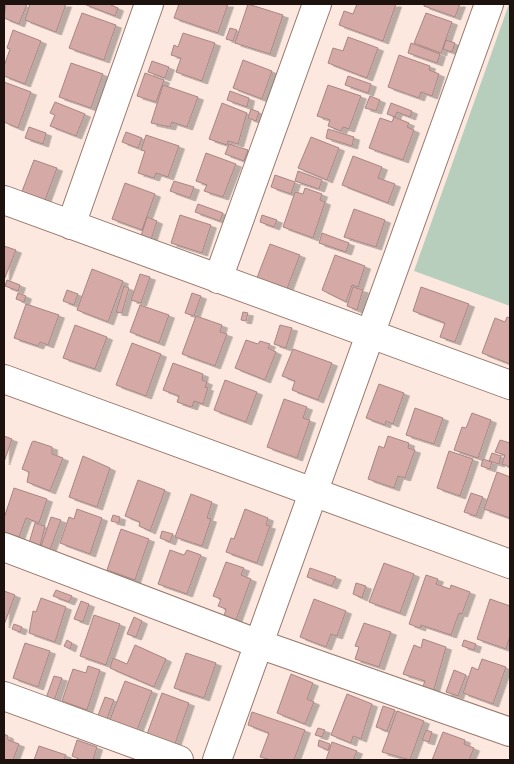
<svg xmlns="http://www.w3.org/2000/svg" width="514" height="764" font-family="'Public Sans',sans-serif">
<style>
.green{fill:#b8cebd}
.building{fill:#d4a9a6;stroke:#a88683;filter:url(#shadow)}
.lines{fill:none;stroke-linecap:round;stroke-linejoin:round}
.minor-casing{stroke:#997a6e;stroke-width:30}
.minor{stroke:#fff;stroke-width:28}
</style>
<defs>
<filter id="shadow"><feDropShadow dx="5.5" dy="3" stdDeviation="0" flood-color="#0004"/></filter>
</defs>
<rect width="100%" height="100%" fill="#fde8e0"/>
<!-- green -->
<path class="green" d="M 509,4 L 510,4 L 510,306 L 414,271 Z"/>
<!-- building -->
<path class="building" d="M 6,4 L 27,4 L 19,24 L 4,18 Z
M 30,4 L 66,4 L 56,32 L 25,20 Z
M 84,4 L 109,4 L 118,8 L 115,16 Z
M 179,4 L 228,4 L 218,33 L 174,18 Z
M 248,4 L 283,15 L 270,54 L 235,43 Z
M 357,4 L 396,4 L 383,41 L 339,25 L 344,11 L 353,14 Z
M 424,4 L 460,4 L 455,17 L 424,6 Z
M 82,13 L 116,25 L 104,60 L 69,48 Z
M 426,13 L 452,22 L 441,53 L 414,43 Z
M 230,28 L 237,30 L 233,41 L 226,39 Z
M 13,30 L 41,41 L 25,84 L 4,76 L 4,66 L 10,49 L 7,48 Z
M 183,33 L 215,43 L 202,81 L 176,72 L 181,58 L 171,55 L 174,45 L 178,47 Z
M 348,37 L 378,48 L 367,78 L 328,63 L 333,48 L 343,51 Z
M 446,40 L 455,43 L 452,52 L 443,49 Z
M 411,43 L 440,54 L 437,63 L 408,53 Z
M 399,55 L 430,66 L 429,70 L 439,74 L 432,96 L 421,92 L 419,98 L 388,87 Z
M 243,60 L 272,71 L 262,99 L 233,88 Z
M 152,61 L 169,67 L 165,78 L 148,72 Z
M 71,63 L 103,74 L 91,108 L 59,97 Z
M 145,73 L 164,80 L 156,102 L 137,96 Z
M 348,76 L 371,84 L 368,93 L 345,85 Z
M 4,82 L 31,92 L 18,128 L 4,122 Z
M 163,85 L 198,97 L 187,127 L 172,122 L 170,127 L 151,123 Z
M 328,85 L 361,96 L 349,129 L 343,127 L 341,131 L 328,126 L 330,120 L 317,116 Z
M 230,91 L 249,98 L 247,107 L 227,100 Z
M 370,96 L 380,100 L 376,111 L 365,108 Z
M 55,102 L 85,114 L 76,136 L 50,126 L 55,115 L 50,113 Z
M 222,103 L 247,113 L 238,144 L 228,141 L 227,145 L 209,139 Z
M 391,103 L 412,111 L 410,117 L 397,112 L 395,117 L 387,114 Z
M 251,109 L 259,112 L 256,121 L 248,118 Z
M 394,117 L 409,123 L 407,127 L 414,130 L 403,160 L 369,148 L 380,118 L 392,122 Z
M 29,127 L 46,133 L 43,144 L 25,138 Z
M 328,129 L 354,137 L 352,146 L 326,138 Z
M 126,132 L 142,138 L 138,148 L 122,142 Z
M 146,135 L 179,146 L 168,177 L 156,173 L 154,178 L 138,173 L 145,151 L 141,150 Z
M 311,137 L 339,148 L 327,180 L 298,168 Z
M 229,144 L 248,150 L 244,161 L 225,154 Z
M 206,153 L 236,164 L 223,197 L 204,191 L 207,185 L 196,181 Z
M 353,156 L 382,167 L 378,178 L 395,184 L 388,203 L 342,185 Z
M 34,160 L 57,168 L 44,203 L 21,194 Z
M 298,171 L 322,180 L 319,189 L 295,181 Z
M 275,175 L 295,182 L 291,194 L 271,187 Z
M 174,181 L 194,187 L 190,198 L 170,191 Z
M 125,183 L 155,194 L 142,230 L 112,219 Z
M 305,188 L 322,194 L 320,200 L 325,202 L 313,238 L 283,227 L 295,192 L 303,194 Z
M 198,204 L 223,213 L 220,221 L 195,212 Z
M 354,209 L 385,220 L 376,247 L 344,237 Z
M 180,215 L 211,225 L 202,253 L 171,243 Z
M 262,215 L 277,220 L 274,227 L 260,222 Z
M 147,217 L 157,221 L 150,243 L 140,239 Z
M 322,233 L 349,243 L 346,252 L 319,243 Z
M 270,244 L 300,255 L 285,294 L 255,283 Z
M 4,246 L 16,250 L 4,280 Z
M 335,255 L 365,266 L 358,287 L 352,285 L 346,302 L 322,290 Z
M 92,269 L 123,281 L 108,322 L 77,310 Z
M 140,274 L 150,277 L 141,303 L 131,300 Z
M 7,280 L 20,285 L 18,291 L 5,286 Z
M 124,286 L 129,288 L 122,313 L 116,312 Z
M 353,287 L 363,290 L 357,310 L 347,306 Z
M 421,287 L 469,304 L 455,342 L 440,337 L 445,323 L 413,311 Z
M 67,290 L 78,294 L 74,305 L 63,301 Z
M 18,293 L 26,296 L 24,302 L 16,299 Z
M 192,293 L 201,296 L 194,316 L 185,313 Z
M 26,304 L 59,315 L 48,345 L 40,342 L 38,346 L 14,338 Z
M 140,305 L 169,315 L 159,343 L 130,332 Z
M 243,312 L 248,313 L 246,321 L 241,320 Z
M 196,316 L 222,325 L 220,332 L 227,334 L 215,366 L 182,354 Z
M 507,317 L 510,318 L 510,364 L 482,353 L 495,318 L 505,322 Z
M 75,325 L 107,337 L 95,369 L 63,358 Z
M 280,325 L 292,328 L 286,348 L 274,344 Z
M 246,340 L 258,344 L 260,341 L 270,344 L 268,348 L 276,352 L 265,380 L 235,368 Z
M 132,343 L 161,354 L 146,396 L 116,385 Z
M 293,349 L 332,363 L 318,400 L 292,390 L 295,381 L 282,376 Z
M 173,363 L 203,374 L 202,380 L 207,382 L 205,387 L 208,388 L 203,404 L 194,401 L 192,407 L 177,402 L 179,396 L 163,390 Z
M 225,380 L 257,392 L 246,422 L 214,410 Z
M 379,384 L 404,393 L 393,424 L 386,421 L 385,425 L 366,418 Z
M 284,399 L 307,407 L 303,418 L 310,420 L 297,458 L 267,447 Z
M 415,408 L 443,418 L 434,444 L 406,435 Z
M 472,413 L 491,420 L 478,458 L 454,450 L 462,427 L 466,428 Z
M 4,436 L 12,439 L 4,462 Z
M 388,436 L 409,443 L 408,448 L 415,450 L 405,478 L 398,476 L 394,488 L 368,479 L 379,446 L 384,448 Z
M 500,440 L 510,443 L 510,442 L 510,467 L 502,464 L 505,455 L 495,452 Z
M 34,441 L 52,447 L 52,454 L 63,458 L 50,491 L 27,482 L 29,472 L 22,469 L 32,442 Z
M 449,451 L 473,459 L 460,496 L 437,488 Z
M 492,453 L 501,456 L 499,464 L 489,461 Z
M 83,456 L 110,468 L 97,507 L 69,497 Z
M 483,459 L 492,462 L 490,469 L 481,466 Z
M 497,472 L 510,477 L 510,518 L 484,509 Z
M 138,480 L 165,490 L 150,531 L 139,526 L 140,522 L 125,516 Z
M 14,488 L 47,499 L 39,523 L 26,518 L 19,537 L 4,532 L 4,518 Z
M 471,493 L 483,497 L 476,516 L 464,512 Z
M 191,494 L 212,502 L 207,518 L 211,519 L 202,546 L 175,537 Z
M 77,509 L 102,518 L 90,554 L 60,543 L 69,517 L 74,519 Z
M 245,509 L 268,518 L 266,525 L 270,526 L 257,563 L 226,552 L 231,538 L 234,539 Z
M 113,515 L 120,517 L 119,523 L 111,521 Z
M 51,517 L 61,520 L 50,550 L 41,546 Z
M 35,523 L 45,526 L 40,546 L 29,543 Z
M 121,529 L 149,539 L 135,580 L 107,570 Z
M 162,531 L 173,534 L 170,542 L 160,538 Z
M 170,550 L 184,555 L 187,550 L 201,555 L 187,594 L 158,584 Z
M 226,562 L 244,568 L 241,575 L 251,579 L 236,620 L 224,616 L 226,609 L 218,606 L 221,599 L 213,596 Z
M 384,563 L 414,574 L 400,613 L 369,602 Z
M 310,568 L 336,577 L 332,586 L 307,577 Z
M 426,575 L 438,579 L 436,584 L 450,589 L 451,585 L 470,592 L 462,614 L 459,613 L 451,635 L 421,625 L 420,628 L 409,624 Z
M 356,583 L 366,586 L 362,598 L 353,594 Z
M 56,590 L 72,596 L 69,602 L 53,596 Z
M 4,591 L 15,595 L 4,625 Z
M 41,598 L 66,607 L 55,642 L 29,633 L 33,611 L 36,612 Z
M 314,599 L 346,611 L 337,636 L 331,634 L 326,647 L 300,637 Z
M 490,599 L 510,606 L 510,636 L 506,649 L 477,639 Z
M 81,601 L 89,604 L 83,622 L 74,619 Z
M 94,615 L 120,624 L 106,665 L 80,656 Z
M 134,617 L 142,621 L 136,637 L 127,634 Z
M 364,623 L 391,632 L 379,667 L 355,659 L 359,647 L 355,646 Z
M 14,624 L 22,627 L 20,632 L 12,629 Z
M 423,639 L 446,647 L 433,693 L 422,689 L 425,681 L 403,674 L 414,645 L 421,648 Z
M 67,640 L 72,643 L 70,649 L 64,646 Z
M 464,640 L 476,644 L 474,650 L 462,646 Z
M 25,643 L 50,651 L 38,687 L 13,678 Z
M 135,645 L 166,659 L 154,687 L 110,668 L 113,658 L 127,664 Z
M 186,653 L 216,663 L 204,698 L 174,688 Z
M 482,659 L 506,667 L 493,704 L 463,693 L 472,667 L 478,670 Z
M 88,666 L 100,670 L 87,710 L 62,701 L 73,669 L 86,673 Z
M 454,670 L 466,675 L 458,696 L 446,692 Z
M 291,674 L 313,683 L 307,699 L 314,702 L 305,724 L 277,713 Z
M 54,676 L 62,678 L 54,701 L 46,698 Z
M 125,681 L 152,691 L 136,733 L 109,722 Z
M 162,693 L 189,703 L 174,747 L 146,737 Z
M 347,694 L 372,704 L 361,739 L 353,736 L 351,743 L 331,735 Z
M 105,697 L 114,700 L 106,721 L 97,718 Z
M 383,706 L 395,710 L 387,731 L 376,727 Z
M 397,711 L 424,721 L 410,760 L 382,752 Z
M 252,712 L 305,730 L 294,760 L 271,760 L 260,757 L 269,733 L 248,725 Z
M 318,728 L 325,730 L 322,737 L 315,735 Z
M 426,730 L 432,732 L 429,742 L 422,740 Z
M 443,732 L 465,740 L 464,744 L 474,748 L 469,760 L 432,760 Z
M 4,734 L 8,736 L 8,740 L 19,744 L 13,760 L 4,760 Z
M 77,740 L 97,747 L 93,760 L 79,760 L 79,759 L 72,756 Z
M 319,740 L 330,744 L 328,750 L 318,746 Z
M 332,742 L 357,751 L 353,760 L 326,760 Z
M 39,746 L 66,755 L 64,760 L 34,760 Z"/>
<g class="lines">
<defs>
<path id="minor" d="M 4,200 L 510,385
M 71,225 L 149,4
M 218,279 L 317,4
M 4,379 L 510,564
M 4,547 L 259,644 L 510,732
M 4,696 L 179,760
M 217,760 L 489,4"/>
</defs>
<!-- minor casing -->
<use href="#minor" class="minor-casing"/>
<!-- minor -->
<use href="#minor" class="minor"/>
</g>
<!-- border -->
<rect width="514" height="764" fill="none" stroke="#1d120d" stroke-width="10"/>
</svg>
